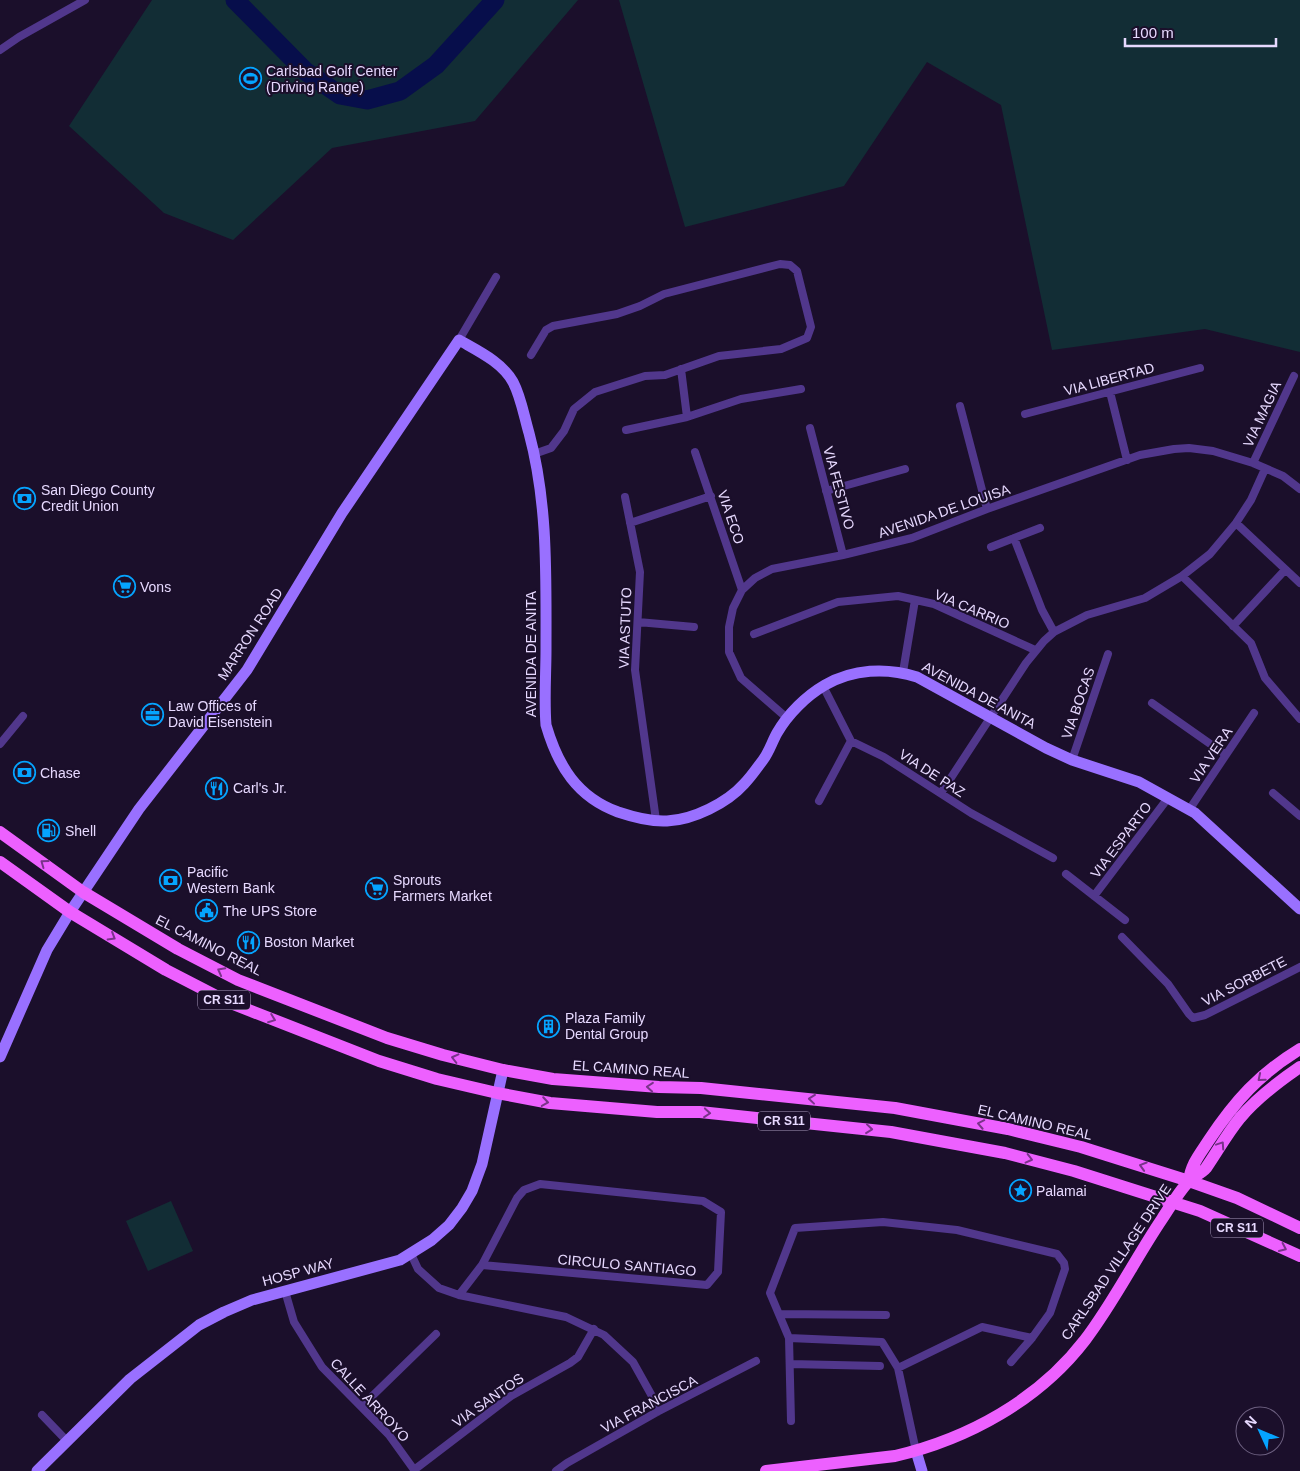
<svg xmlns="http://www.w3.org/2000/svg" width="1300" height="1471" font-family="Arial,sans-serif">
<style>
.green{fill:#122d35}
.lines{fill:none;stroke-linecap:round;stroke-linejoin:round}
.river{stroke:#070e4b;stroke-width:19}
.street{stroke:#51378c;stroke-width:8}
.secondary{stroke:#9970ff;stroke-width:11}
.primary{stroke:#ed60ff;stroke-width:12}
.oneway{stroke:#79338a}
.labels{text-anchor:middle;stroke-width:4;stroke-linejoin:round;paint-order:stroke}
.shield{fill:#1b0f2b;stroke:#aa9cbf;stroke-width:1}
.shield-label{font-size:12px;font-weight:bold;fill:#e7d9ff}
.poi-label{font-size:14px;fill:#e7d9ff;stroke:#1b0f2b;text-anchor:start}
.street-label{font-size:14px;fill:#e7d9ff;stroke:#1b0f2b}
</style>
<rect width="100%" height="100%" fill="#1b0f2b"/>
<!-- green -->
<path class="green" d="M 152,0 L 578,0 L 475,121 L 332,148 L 233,240 L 164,213 L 69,126 Z
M 619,0 L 1300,0 L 1300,352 L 1205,329 L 1052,350 L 1001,105 L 927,62 L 844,186 L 685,227 Z
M 171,1201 L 193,1251 L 148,1271 L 126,1221 Z"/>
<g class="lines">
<!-- river -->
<path class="river" d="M 235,0 L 305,71 L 340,95 L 367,100 L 400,91 L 436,65 L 495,0"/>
<!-- street -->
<path class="street" d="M 0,50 L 19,37 L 85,0
M 459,340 L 496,277
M 531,355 L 546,330 L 553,326 L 617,314 L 640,306 L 664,294 L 780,264 L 790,265 L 797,271 L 811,327 L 807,338 L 781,349 L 719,356 L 665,375 L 645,376 L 595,392 L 574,409 L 564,431 L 551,448 L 534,454
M 681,369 L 687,417
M 1110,392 L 1127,460
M 960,406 L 987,509
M 1025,414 L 1200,368
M 810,428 L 843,555
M 626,430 L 687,417 L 741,399 L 801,389
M 695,452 L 742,590
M 1253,463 L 1294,376
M 826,491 L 905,469
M 625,497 L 640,572 L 635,670 L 656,820
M 630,523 L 711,496
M 1236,523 L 1300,583
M 1014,538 L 1042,610 L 1054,632
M 991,547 L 1040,528
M 1182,576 L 1251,643 L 1265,678 L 1300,719
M 638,622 L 694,627
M 1233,626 L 1285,570
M 754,634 L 838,602 L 898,596 L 934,604 L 1035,650
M 903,672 L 915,600
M 823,686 L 851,741 L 884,757 L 971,813 L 1053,858
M 1152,703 L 1226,755
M 787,718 L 741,678 L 729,652 L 729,627 L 733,608 L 742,590 L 755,578 L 772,569 L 843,555 L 912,538 L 987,509 L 1140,455 L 1174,449 L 1189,448 L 1213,451 L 1253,463 L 1283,476 L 1300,489
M 0,744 L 23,716
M 1072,760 L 1108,654
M 941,793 L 1026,663 L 1044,641 L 1054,632 L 1087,615 L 1145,598 L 1182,576 L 1210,554 L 1236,523 L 1251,500 L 1265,469
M 1273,793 L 1300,816
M 819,801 L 851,741
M 1189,810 L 1254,713
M 1066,874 L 1125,920
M 1094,896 L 1168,798
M 1122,937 L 1168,984 L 1189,1014 L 1193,1018 L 1205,1015 L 1300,967
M 540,1184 L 703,1201 L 721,1212 L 718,1272 L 707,1285 L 482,1265 L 517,1198 L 524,1190 Z
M 411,1254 L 418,1269 L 439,1288 L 459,1295 L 566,1317 L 604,1335 L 633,1362 L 657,1405 L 657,1412
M 285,1291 L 294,1322 L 322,1367 L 389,1435 L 415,1471
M 459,1295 L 482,1265
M 779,1314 L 886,1315
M 789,1338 L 882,1342 L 898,1368
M 790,1364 L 880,1366
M 362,1406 L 436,1334
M 42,1415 L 67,1441
M 791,1421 L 789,1338 L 770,1293 L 795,1228 L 883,1222 L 957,1230 L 1057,1254 L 1064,1263 L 1065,1269 L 1050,1313 L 1032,1338 L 1011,1362
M 916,1451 L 898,1368 L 982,1327 L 1032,1338
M 414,1470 L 511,1396 L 570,1363 L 578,1357 L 594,1329
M 556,1471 L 567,1463 L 657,1412 L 756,1361"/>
<!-- secondary -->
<path class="secondary" d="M 0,1057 L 47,950 L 70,912 L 139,809 L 247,670 L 342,513 L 459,340 C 478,351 502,362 513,382 C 521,397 524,416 529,433 C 548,503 546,576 546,649 C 546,674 544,700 546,725 C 558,766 577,797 618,812 C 633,817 651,822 667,821 C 693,820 727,803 744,784 C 751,777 757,768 763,760 C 769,752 772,742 777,733 C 788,714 806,696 825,685 C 853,669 886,667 917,677 L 1046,748 L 1072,760 L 1139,782 L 1195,813 L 1300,909
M 916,1451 L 922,1471
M 37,1471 L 130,1379 L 199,1325 L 224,1312 L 252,1300 L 400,1260 L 432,1240 L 449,1225 L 462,1208 L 472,1191 L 482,1164 L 503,1070"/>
<!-- primary -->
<path class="primary" d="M 0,832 L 83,892 L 178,949 L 238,980 L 387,1038 L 443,1055 L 503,1070 L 553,1079 L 659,1087 L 701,1088 L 895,1108 L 1008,1129 L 1081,1147 L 1189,1181 L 1237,1198 L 1300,1228
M 0,862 L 70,912 L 166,970 L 228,1002 L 379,1061 L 437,1079 L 497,1093 L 550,1103 L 657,1112 L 700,1112 L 891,1132 L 1005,1153 L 1074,1171 L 1200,1211 L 1300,1256
M 1189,1181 C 1191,1164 1200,1154 1209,1140 C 1235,1101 1259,1074 1300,1049
M 766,1471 L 895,1456 C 968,1439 1039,1400 1085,1340 C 1114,1302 1135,1259 1162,1219 C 1170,1207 1178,1193 1188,1182 C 1193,1176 1201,1174 1206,1168 C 1217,1152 1227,1134 1240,1118 C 1257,1098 1278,1082 1300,1067"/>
</g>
<!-- one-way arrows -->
<defs><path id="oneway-chevron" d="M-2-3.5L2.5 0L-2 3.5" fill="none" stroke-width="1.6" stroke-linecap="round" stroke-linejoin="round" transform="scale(1.25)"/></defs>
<g class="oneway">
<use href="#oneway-chevron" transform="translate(44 863) rotate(-144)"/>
<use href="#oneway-chevron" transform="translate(112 937) rotate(31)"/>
<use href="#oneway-chevron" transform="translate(221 971) rotate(-152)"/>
<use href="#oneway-chevron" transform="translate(272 1019) rotate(21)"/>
<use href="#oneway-chevron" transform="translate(455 1058) rotate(-166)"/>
<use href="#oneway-chevron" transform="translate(1261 1078) rotate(140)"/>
<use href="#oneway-chevron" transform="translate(650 1087) rotate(-175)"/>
<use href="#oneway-chevron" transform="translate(812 1099) rotate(-174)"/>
<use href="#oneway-chevron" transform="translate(545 1102) rotate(9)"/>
<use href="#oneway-chevron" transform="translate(707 1113) rotate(5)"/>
<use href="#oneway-chevron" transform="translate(981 1124) rotate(-169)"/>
<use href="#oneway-chevron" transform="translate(869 1129) rotate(6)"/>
<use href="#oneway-chevron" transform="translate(1221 1145) rotate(-56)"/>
<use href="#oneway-chevron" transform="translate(1029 1159) rotate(14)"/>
<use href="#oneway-chevron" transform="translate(1143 1166) rotate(-163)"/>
<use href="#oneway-chevron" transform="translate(1283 1248) rotate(25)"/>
</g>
<!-- icons -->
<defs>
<symbol id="stadium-ring" viewBox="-11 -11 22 22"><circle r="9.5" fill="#1b0f2b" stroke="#05a4ff" stroke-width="1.5"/><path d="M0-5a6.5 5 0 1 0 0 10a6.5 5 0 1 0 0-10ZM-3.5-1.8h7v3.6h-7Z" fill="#05a4ff"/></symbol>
<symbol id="bank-ring" viewBox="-11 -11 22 22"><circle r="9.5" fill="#1b0f2b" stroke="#05a4ff" stroke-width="1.5"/><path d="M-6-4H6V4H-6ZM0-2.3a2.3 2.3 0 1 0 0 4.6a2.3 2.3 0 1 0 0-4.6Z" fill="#05a4ff"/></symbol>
<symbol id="supermarket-ring" viewBox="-11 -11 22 22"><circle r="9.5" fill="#1b0f2b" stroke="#05a4ff" stroke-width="1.5"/><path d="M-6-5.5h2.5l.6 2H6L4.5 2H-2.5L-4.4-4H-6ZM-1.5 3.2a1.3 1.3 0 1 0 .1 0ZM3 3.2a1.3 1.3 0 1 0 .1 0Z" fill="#05a4ff"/></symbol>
<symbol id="office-ring" viewBox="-11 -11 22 22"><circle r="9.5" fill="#1b0f2b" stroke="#05a4ff" stroke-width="1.5"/><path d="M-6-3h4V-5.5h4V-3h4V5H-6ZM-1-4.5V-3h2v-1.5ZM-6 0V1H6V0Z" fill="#05a4ff"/></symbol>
<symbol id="restaurant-ring" viewBox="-11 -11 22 22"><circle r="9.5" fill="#1b0f2b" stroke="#05a4ff" stroke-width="1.5"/><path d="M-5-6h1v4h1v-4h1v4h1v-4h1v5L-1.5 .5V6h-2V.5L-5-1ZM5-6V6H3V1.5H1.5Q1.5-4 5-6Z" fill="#05a4ff"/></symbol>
<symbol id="fuel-ring" viewBox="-11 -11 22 22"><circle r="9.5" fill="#1b0f2b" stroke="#05a4ff" stroke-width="1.5"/><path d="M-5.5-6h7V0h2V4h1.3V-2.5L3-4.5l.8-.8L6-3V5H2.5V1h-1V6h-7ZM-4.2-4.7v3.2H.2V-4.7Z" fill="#05a4ff"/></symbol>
<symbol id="civic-ring" viewBox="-11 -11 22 22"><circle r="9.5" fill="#1b0f2b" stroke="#05a4ff" stroke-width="1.5"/><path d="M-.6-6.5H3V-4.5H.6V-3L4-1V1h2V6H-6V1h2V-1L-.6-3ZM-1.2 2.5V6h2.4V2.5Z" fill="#05a4ff"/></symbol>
<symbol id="building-ring" viewBox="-11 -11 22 22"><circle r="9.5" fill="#1b0f2b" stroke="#05a4ff" stroke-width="1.5"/><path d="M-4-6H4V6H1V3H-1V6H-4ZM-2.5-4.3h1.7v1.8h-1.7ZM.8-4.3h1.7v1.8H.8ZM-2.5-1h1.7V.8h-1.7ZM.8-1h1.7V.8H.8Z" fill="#05a4ff"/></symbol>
<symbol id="sight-ring" viewBox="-11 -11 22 22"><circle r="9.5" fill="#1b0f2b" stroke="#05a4ff" stroke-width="1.5"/><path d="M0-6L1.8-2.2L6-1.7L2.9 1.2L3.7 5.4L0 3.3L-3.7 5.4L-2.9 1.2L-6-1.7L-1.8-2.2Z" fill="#05a4ff"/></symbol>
</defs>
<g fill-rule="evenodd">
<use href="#stadium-ring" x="238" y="66" width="25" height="25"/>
<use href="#bank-ring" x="12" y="486" width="25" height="25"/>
<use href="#supermarket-ring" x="112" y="574" width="25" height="25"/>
<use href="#office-ring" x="140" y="702" width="25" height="25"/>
<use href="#bank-ring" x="12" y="760" width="25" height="25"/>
<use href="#restaurant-ring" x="204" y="776" width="25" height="25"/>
<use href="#fuel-ring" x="36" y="818" width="25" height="25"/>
<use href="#bank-ring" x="158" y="868" width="25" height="25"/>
<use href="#supermarket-ring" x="364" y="876" width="25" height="25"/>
<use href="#civic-ring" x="194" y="898" width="25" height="25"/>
<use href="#restaurant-ring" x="236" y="930" width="25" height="25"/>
<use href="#building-ring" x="536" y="1014" width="25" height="25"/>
<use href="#sight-ring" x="1008" y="1178" width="25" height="25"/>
</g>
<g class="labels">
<!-- shield labels -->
<g class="shield">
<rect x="198" y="990.5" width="52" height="19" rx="4"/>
<rect x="758" y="1111.5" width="52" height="19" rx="4"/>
<rect x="1211" y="1218.5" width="52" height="19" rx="4"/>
</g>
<g class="shield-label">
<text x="224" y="1004">CR S11</text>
<text x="784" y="1125">CR S11</text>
<text x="1237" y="1232">CR S11</text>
</g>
<!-- poi labels -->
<g class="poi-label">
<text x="266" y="76">Carlsbad Golf Center<tspan x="266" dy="16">(Driving Range)</tspan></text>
<text x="41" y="495">San Diego County<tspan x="41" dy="16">Credit Union</tspan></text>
<text x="140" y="592">Vons</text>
<text x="168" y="711">Law Offices of<tspan x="168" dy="16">David Eisenstein</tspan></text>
<text x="40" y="778">Chase</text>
<text x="233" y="793">Carl's Jr.</text>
<text x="65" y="836">Shell</text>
<text x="187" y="877">Pacific<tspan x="187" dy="16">Western Bank</tspan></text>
<text x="393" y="885">Sprouts<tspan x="393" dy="16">Farmers Market</tspan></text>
<text x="223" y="916">The UPS Store</text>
<text x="264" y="947">Boston Market</text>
<text x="565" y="1023">Plaza Family<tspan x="565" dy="16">Dental Group</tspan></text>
<text x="1036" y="1196">Palamai</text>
</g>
<!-- street labels -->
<g class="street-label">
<text transform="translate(1109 379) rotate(-15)" y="5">VIA LIBERTAD</text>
<text transform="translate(1262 414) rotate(-65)" y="5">VIA MAGIA</text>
<text transform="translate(839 488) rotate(75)" y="5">VIA FESTIVO</text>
<text transform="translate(944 511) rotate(-19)" y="5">AVENIDA DE LOUISA</text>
<text transform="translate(731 517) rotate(71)" y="5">VIA ECO</text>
<text transform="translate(972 609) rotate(23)" y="5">VIA CARRIO</text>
<text transform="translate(625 628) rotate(-88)" y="5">VIA ASTUTO</text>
<text transform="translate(250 634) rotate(-57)" y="5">MARRON ROAD</text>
<text transform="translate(531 654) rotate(-90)" y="5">AVENIDA DE ANITA</text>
<text transform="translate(979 695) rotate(28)" y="5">AVENIDA DE ANITA</text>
<text transform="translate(1078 703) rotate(-71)" y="5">VIA BOCAS</text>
<text transform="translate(1211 755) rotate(-56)" y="5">VIA VERA</text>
<text transform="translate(932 773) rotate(33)" y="5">VIA DE PAZ</text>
<text transform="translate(1121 840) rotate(-53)" y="5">VIA ESPARTO</text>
<text transform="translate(209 945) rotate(27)" y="5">EL CAMINO REAL</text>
<text transform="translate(1244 981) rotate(-27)" y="5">VIA SORBETE</text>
<text transform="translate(631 1069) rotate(4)" y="5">EL CAMINO REAL</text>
<text transform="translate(1035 1122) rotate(13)" y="5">EL CAMINO REAL</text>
<text transform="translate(1116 1262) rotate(-56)" y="5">CARLSBAD VILLAGE DRIVE</text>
<text transform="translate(627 1265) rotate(5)" y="5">CIRCULO SANTIAGO</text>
<text transform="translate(298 1272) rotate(-15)" y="5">HOSP WAY</text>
<text transform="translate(370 1400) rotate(47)" y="5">CALLE ARROYO</text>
<text transform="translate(488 1400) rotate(-35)" y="5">VIA SANTOS</text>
<text transform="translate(649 1404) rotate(-28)" y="5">VIA FRANCISCA</text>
</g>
</g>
<!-- north arrow -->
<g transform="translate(1260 1431) rotate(314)"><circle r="24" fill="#1b0f2b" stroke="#6d6080"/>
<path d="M0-4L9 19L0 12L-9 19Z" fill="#05a4ff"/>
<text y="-8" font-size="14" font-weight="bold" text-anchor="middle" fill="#e7d9ff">N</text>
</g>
<!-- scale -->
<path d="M1125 38v8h151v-8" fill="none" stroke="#e7d9ff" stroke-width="2.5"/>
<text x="1132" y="38" font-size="15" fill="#e7d9ff" stroke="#1b0f2b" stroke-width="4" paint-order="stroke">100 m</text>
</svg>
